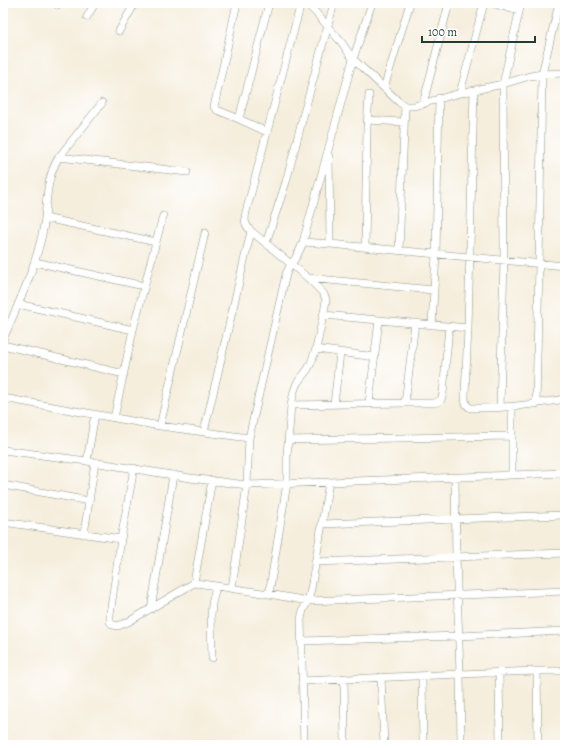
<svg xmlns="http://www.w3.org/2000/svg" width="568" height="748" font-family="Alegreya,serif">
<style>
.lines{fill:none;stroke-linecap:round;stroke-linejoin:round}
.minor-casing{stroke:#8a9688;stroke-width:8}
.minor{stroke:#fff;stroke-width:7}
</style>
<rect width="100%" height="100%" fill="#fff"/>
<filter id="ink" filterUnits="userSpaceOnUse"><feTurbulence type="fractalNoise" baseFrequency=".025" numOctaves="2"/><feDisplacementMap in="SourceGraphic" scale="8" xChannelSelector="R" yChannelSelector="G"/><feConvolveMatrix kernelMatrix="1 2 1 2 8 2 1 2 1" color-interpolation-filters="sRGB"/></filter>
<filter id="wash" filterUnits="userSpaceOnUse"><feTurbulence type="fractalNoise" baseFrequency=".012" numOctaves="4" result="noise"/><feDisplacementMap in="SourceGraphic" scale="16" xChannelSelector="R" yChannelSelector="G"/><feGaussianBlur stdDeviation="0.9" result="paint"/><feColorMatrix in="noise" values="0 0 0 0 0 0 0 0 0 0 0 0 0 0 0 0 0 1.4 0 .05"/><feComposite in="paint" operator="in"/></filter>
<g filter="url(#wash)">
<rect width="100%" height="100%" fill="#f6eedd"/>
</g>
<g filter="url(#ink)">
<g class="lines">
<defs>
<path id="minor" d="M 237,3 L 214,107 L 217,110 L 239,119 L 267,132
M 306,3 L 317,14 L 342,43 L 353,59 L 399,102 L 405,106 L 414,106 L 460,93 L 503,84 L 530,76 L 542,74 L 565,73
M 491,3 L 519,11
M 57,5 L 58,3
M 87,17 L 95,3
M 119,31 L 135,3
M 384,88 L 410,3
M 474,90 L 468,328 L 465,395 C 465,401 465,406 471,408 C 503,409 534,404 565,399
M 460,93 L 484,3
M 423,104 L 449,3
M 239,119 L 269,3
M 367,120 L 404,122
M 59,157 L 187,172
M 329,157 L 330,244
M 45,218 C 47,197 47,176 59,157 L 102,103
M 156,242 L 163,216
M 303,242 L 330,244 L 565,266
M 266,243 L 286,182 L 304,113 L 334,3
M 365,247 L 367,127 L 369,95
M 399,250 L 405,106
M 35,262 L 144,286
M 308,278 L 433,290
M 18,304 L 133,330
M 323,315 L 468,328
M 432,325 L 436,254 L 439,98
M 3,339 C 20,300 39,261 45,218 L 156,242 L 133,330 L 114,418
M 3,345 L 124,374
M 316,349 L 375,357
M 3,398 L 160,426 L 249,438
M 369,403 L 379,320
M 405,403 L 415,323
M 334,404 L 340,353
M 536,404 L 539,264 L 542,74 L 559,3
M 291,405 L 405,403 L 435,403 L 441,400 L 443,394 L 449,326
M 512,407 L 512,475
M 500,408 L 504,260 L 503,84 L 521,3
M 160,426 L 205,233
M 204,432 L 251,231
M 288,440 L 512,436
M 3,450 L 87,461 L 190,478 L 247,485 L 565,473
M 87,461 L 95,414
M 134,468 L 121,539 L 110,614 L 110,622 L 113,625 L 118,626 L 128,622 L 194,583 L 203,584 L 269,594 L 308,601 L 565,591
M 3,485 L 89,501
M 3,522 L 121,539
M 322,524 L 565,515
M 84,534 L 95,462
M 315,562 L 565,553
M 194,583 L 212,480
M 232,588 L 247,485 L 249,438 L 286,274 C 289,266 292,264 296,257 C 299,253 301,247 303,242 L 353,59 L 372,3
M 269,594 L 287,483 L 287,455 L 291,405 L 294,391 L 297,383 L 308,369 L 311,363 L 316,349 L 325,307 L 326,299 L 323,293 L 308,278 L 251,231 C 245,225 244,221 246,212 L 301,3
M 151,609 L 173,475
M 302,641 L 459,636 L 565,631
M 212,658 L 211,616 L 212,604 L 216,586
M 537,671 L 538,745
M 499,672 L 500,745
M 422,676 L 423,745
M 381,677 L 384,745
M 344,678 L 345,745
M 302,681 L 460,674 L 456,557 L 455,477
M 304,745 L 301,619 L 303,610 L 308,601 L 311,589 L 329,482
M 461,745 L 460,674 L 537,671 L 565,671
M 564,745 L 565,745"/>
</defs>
<!-- minor casing -->
<use href="#minor" class="minor-casing"/>
<!-- minor -->
<use href="#minor" class="minor"/>
</g>
</g>
<!-- margin -->
<rect width="568" height="748" fill="none" stroke="#fff" stroke-width="16"/>
<!-- scale -->
<path d="M422 36v6h113v-6" fill="none" stroke="#1f3d34" stroke-width="2"/>
<text x="428" y="36" font-size="12" fill="#1f3d34" stroke="#ffffff" stroke-width="3" paint-order="stroke">100 m</text>
</svg>
